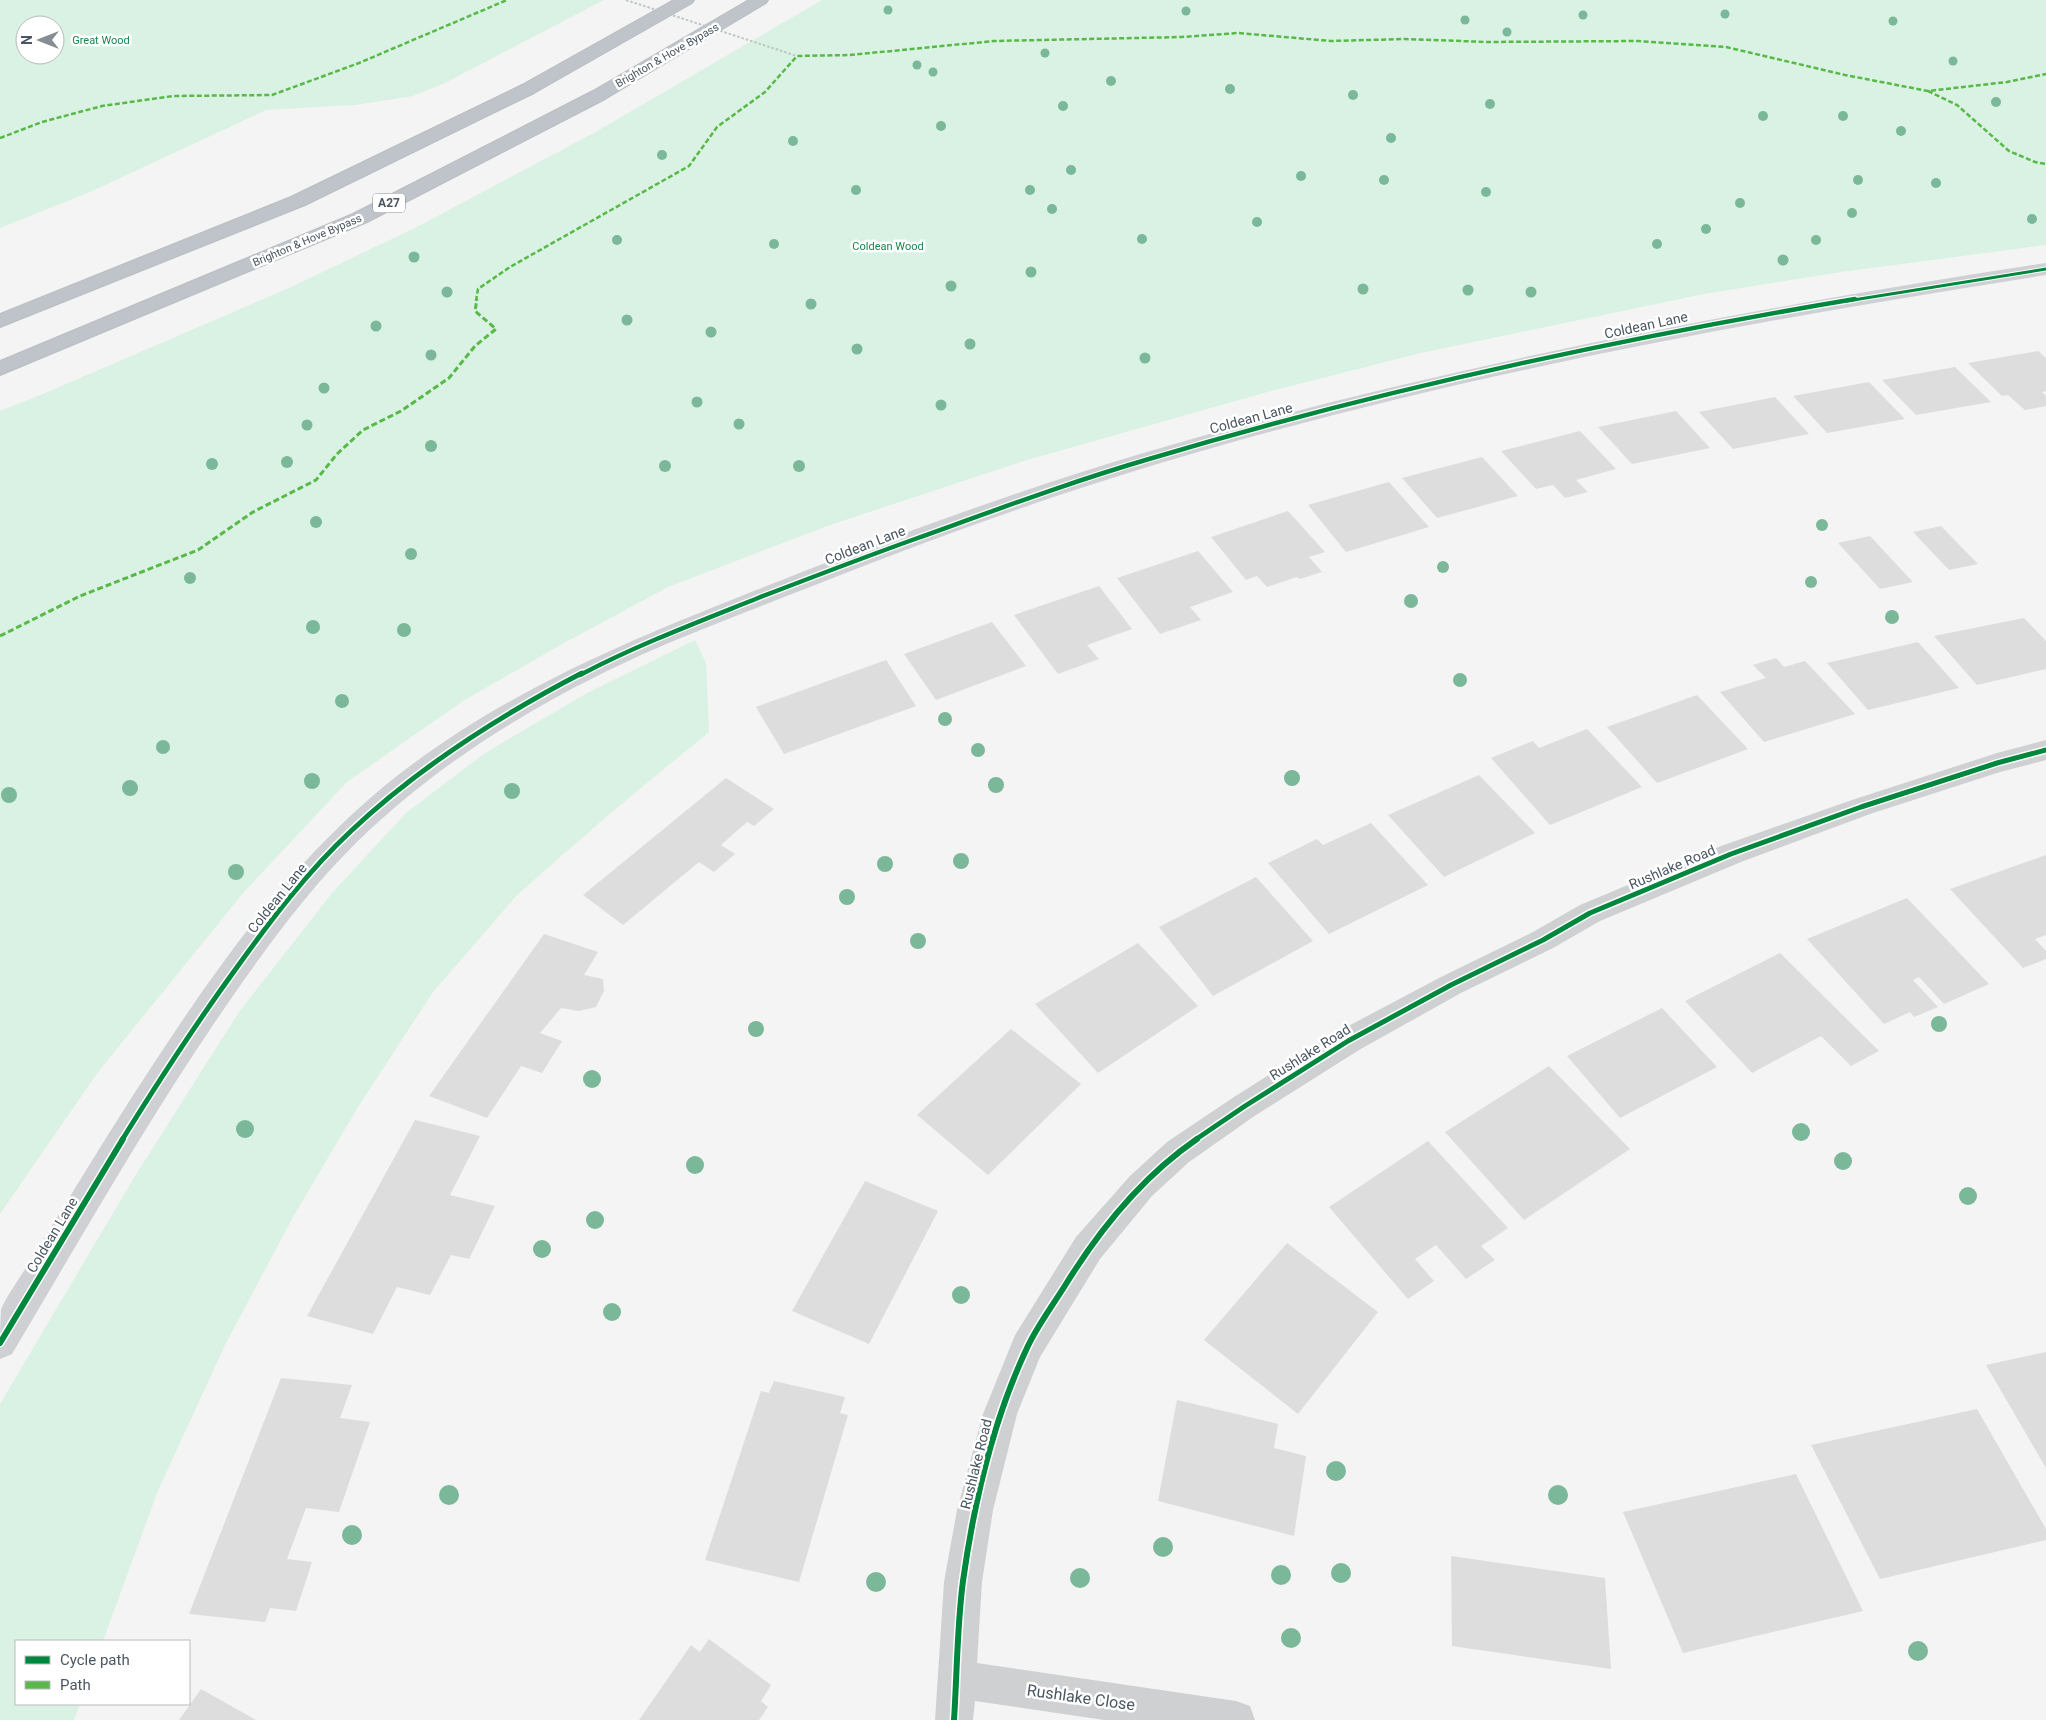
<svg xmlns="http://www.w3.org/2000/svg" width="2046" height="1720" font-family="Roboto,sans-serif">
<style>
.green{fill:#d9f2e3;fill-rule:evenodd}
.building{fill:#ddddde}
.lines{fill:none;stroke-linecap:round;stroke-linejoin:round}
.highway-casing{stroke:#b9bec3;stroke-width:2}
.street{fill:#ced0d2;fill-rule:evenodd}
.secondary{fill:#ced0d4;fill-rule:evenodd}
.highway{fill:#bec4c9;fill-rule:evenodd}
.path-bridge{stroke:#bcc7c4;stroke-width:2;stroke-dasharray:2.5 2;stroke-linecap:butt}
.quiet-far1{stroke:#58b947;stroke-width:2.5;stroke-dasharray:5 2.5;stroke-linecap:butt}
.quiet{stroke:#58b947;stroke-width:3;stroke-dasharray:6 3;stroke-linecap:butt}
.cycleway-far3-casing{stroke:#fff;stroke-width:5}
.cycleway-far2-casing{stroke:#fff;stroke-width:7}
.cycleway-far1-casing{stroke:#fff;stroke-width:8}
.cycleway-casing{stroke:#fff;stroke-width:9}
.cycleway-far3{stroke:#00873e;stroke-width:3}
.cycleway-far2{stroke:#00873e;stroke-width:4.5}
.cycleway-far1{stroke:#00873e;stroke-width:5}
.cycleway{stroke:#00873e;stroke-width:6}
.tree{fill:#7ab899}
.labels{text-anchor:middle;stroke-width:5;stroke-linejoin:round;paint-order:stroke}
.far-park-label{font-size:11px;fill:#17864f;stroke:#fff}
.far-street-label{font-size:11px;fill:#4a5661;stroke:#fff}
.shield{fill:#fff;stroke:#808990;stroke-width:1}
.shield-label{font-size:12px;font-weight:bold;fill:#4a5661}
.street-label{font-size:14px;fill:#4a5661;stroke:#fff}
.near-street-label{font-size:16px;fill:#4a5661;stroke:#fff}
</style>
<rect width="100%" height="100%" fill="#f4f4f4"/>
<!-- green -->
<path class="green" d="M 0,0 L 604,0 L 445,83 L 413,96 L 355,105 L 266,110 L 90,192 L 0,228 ZM 25,25 L 55,25 L 55,55 L 25,55 Z
M 822,0 L 2046,0 L 2046,245 L 1841,272 L 1704,294 L 1421,353 L 1271,391 L 1027,460 L 830,525 L 668,587 L 564,643 L 463,701 L 347,782 L 244,892 L 98,1072 L 0,1214 L 0,411 L 43,394 L 289,288 L 415,228 L 592,134 Z
M 695,640 L 706,663 L 709,732 L 613,811 L 518,894 L 433,992 L 358,1107 L 293,1217 L 224,1347 L 157,1493 L 103,1641 L 16,1641 L 16,1704 L 80,1704 L 74,1720 L 0,1720 L 0,1404 L 135,1176 L 239,1012 L 332,893 L 406,813 L 485,753 L 587,693 Z"/>
<!-- building -->
<path class="building" d="M 2038,351 L 2046,358 L 2046,391 L 2042,392 L 2046,396 L 2046,406 L 2025,410 L 2008,395 L 2002,396 L 1968,363 Z
M 1955,367 L 1991,402 L 1916,415 L 1882,380 Z
M 1869,382 L 1905,419 L 1827,433 L 1793,396 Z
M 1775,397 L 1809,434 L 1733,449 L 1699,412 Z
M 1676,411 L 1710,448 L 1632,464 L 1598,427 Z
M 1580,431 L 1616,469 L 1576,480 L 1588,492 L 1565,498 L 1553,485 L 1536,489 L 1501,451 Z
M 1482,457 L 1518,496 L 1437,518 L 1402,478 Z
M 1389,482 L 1429,527 L 1346,552 L 1308,505 Z
M 1288,511 L 1325,552 L 1309,557 L 1322,572 L 1300,579 L 1297,577 L 1267,587 L 1257,576 L 1246,580 L 1211,537 Z
M 1941,526 L 1978,564 L 1949,570 L 1913,532 Z
M 1870,536 L 1913,582 L 1880,589 L 1838,543 Z
M 1198,551 L 1233,592 L 1190,607 L 1201,620 L 1160,634 L 1117,578 Z
M 1099,586 L 1132,629 L 1087,645 L 1099,659 L 1058,674 L 1014,615 Z
M 2024,618 L 2046,641 L 2046,669 L 1977,685 L 1934,636 Z
M 992,622 L 1026,666 L 936,700 L 904,654 Z
M 1918,642 L 1959,688 L 1868,710 L 1827,663 Z
M 1776,658 L 1784,667 L 1805,661 L 1855,714 L 1764,742 L 1720,692 L 1766,678 L 1753,665 Z
M 886,660 L 916,706 L 784,754 L 756,707 Z
M 1697,695 L 1748,749 L 1657,783 L 1607,727 Z
M 1587,729 L 1642,787 L 1550,825 L 1491,758 L 1533,741 L 1539,748 Z
M 1479,775 L 1535,833 L 1444,877 L 1388,815 Z
M 726,778 L 774,809 L 754,826 L 747,822 L 721,845 L 735,854 L 714,872 L 699,862 L 623,925 L 583,895 Z
M 1371,823 L 1428,885 L 1329,934 L 1268,863 L 1317,839 L 1323,845 Z
M 2046,855 L 2046,935 L 2035,939 L 2046,951 L 2046,959 L 2023,968 L 1950,889 Z
M 1256,877 L 1313,941 L 1213,996 L 1159,927 Z
M 1907,898 L 1989,984 L 1944,1004 L 1919,977 L 1913,980 L 1938,1007 L 1914,1017 L 1910,1012 L 1884,1024 L 1807,939 Z
M 544,934 L 598,952 L 584,975 L 603,979 L 604,991 L 596,1007 L 579,1011 L 561,1008 L 540,1033 L 562,1041 L 542,1073 L 521,1066 L 487,1118 L 429,1096 Z
M 1138,943 L 1198,1006 L 1098,1073 L 1035,1004 Z
M 1780,953 L 1879,1051 L 1851,1066 L 1821,1036 L 1752,1073 L 1685,1001 Z
M 1662,1008 L 1717,1067 L 1620,1118 L 1567,1056 Z
M 1011,1029 L 1081,1084 L 988,1175 L 917,1115 Z
M 1549,1066 L 1630,1149 L 1524,1220 L 1445,1132 Z
M 415,1120 L 480,1136 L 450,1195 L 495,1206 L 469,1259 L 451,1255 L 430,1295 L 397,1287 L 373,1334 L 307,1316 Z
M 1428,1141 L 1508,1228 L 1481,1246 L 1495,1260 L 1466,1279 L 1436,1245 L 1415,1259 L 1434,1281 L 1408,1299 L 1329,1207 Z
M 865,1181 L 938,1211 L 869,1344 L 792,1311 Z
M 1287,1243 L 1378,1312 L 1298,1414 L 1204,1340 Z
M 2046,1352 L 2046,1468 L 1986,1365 Z
M 281,1378 L 352,1385 L 340,1418 L 370,1422 L 339,1512 L 306,1508 L 287,1559 L 312,1562 L 296,1611 L 270,1608 L 265,1622 L 189,1614 Z
M 774,1381 L 845,1397 L 840,1413 L 848,1415 L 799,1582 L 705,1560 L 761,1391 L 769,1393 Z
M 1177,1400 L 1278,1424 L 1274,1448 L 1306,1456 L 1294,1536 L 1158,1501 Z
M 1977,1409 L 2046,1529 L 2046,1540 L 1880,1579 L 1811,1445 Z
M 1796,1474 L 1863,1611 L 1683,1653 L 1623,1512 Z
M 1451,1556 L 1605,1578 L 1611,1669 L 1452,1646 Z
M 709,1639 L 771,1685 L 761,1701 L 768,1707 L 759,1720 L 639,1720 L 691,1645 L 700,1652 Z
M 201,1689 L 256,1720 L 179,1720 Z"/>
<g class="lines">
<defs>
<path id="highway" d="M 674,0 L 694,0 L 692,3 L 534,93 L 305,205 L 0,327 L 0,314 L 291,197 L 522,85 Z
M 749,0 L 768,0 L 766,3 L 605,99 L 367,222 L 0,375 L 0,361 L 353,214 L 593,91 Z"/>
</defs>
<!-- highway casing -->
<use href="#highway" class="highway-casing"/>
<!-- street -->
<path class="street" d="M 2046,740 L 2046,760 L 2000,772 L 1870,814 L 1741,862 L 1600,921 L 1553,948 L 1461,993 L 1359,1050 L 1256,1115 L 1189,1162 L 1152,1196 L 1100,1259 L 1040,1357 L 1017,1414 L 993,1510 L 982,1582 L 977,1663 L 1236,1701 L 1250,1706 L 1255,1720 L 1104,1720 L 975,1701 L 973,1720 L 935,1720 L 944,1582 L 957,1510 L 983,1414 L 1015,1335 L 1076,1237 L 1130,1176 L 1167,1142 L 1234,1097 L 1337,1032 L 1441,977 L 1533,932 L 1580,905 L 1721,846 L 1852,800 L 1997,753 Z"/>
<!-- secondary -->
<path class="secondary" d="M 2046,263 L 2046,275 C 1745,322 1446,377 1154,465 C 1038,500 923,542 810,587 C 754,609 697,630 641,655 C 538,702 439,762 358,841 C 303,895 258,959 215,1022 C 142,1130 78,1243 12,1354 L 0,1359 C 0,1345 0,1324 1,1310 C 5,1298 25,1270 33,1257 C 65,1204 97,1152 130,1100 C 208,979 290,857 406,769 C 528,677 661,628 802,572 C 913,529 1026,488 1140,454 C 1437,367 1741,310 2046,263 Z"/>
<!-- highway -->
<use href="#highway" class="highway"/>
<!-- path-bridge -->
<path class="path-bridge" d="M 626,0 L 797,56"/>
<!-- quiet-far1 -->
<path class="quiet-far1" d="M 1928,91 L 1957,105 L 2009,151 L 2035,162 L 2046,164
M 0,138 L 42,122 L 102,106 L 173,96 L 272,95 L 359,63 L 507,0
M 476,301 L 478,289 L 510,267 L 689,166 L 717,127 L 765,92 L 797,56 L 850,55 L 994,41 L 1182,37 L 1238,33 L 1331,41 L 1405,39 L 1487,42 L 1638,41 L 1726,47 L 1845,75 L 1928,91 L 2007,82 L 2046,74"/>
<!-- quiet -->
<path class="quiet" d="M 0,636 L 80,596 L 198,550 L 253,512 L 316,480 L 337,454 L 363,430 L 401,411 L 449,378 L 475,346 L 496,329 L 475,311 L 477,299"/>
<defs>
<path id="cycleway-far3" d="M 1847,301 L 2046,269"/>
<path id="cycleway-far2" d="M 580,675 C 637,645 698,622 758,598 C 810,578 862,558 915,539 C 993,511 1070,482 1149,459 C 1380,390 1617,339 1855,299"/>
<path id="cycleway-far1" d="M 122,1140 C 158,1082 195,1025 235,970 C 270,921 307,872 351,831 C 420,766 499,716 582,673
M 1195,1140 L 1245,1106 L 1348,1041 L 1451,985 L 1543,940 L 1590,913 L 1731,854 L 1861,807 L 1997,763 L 2046,750"/>
<path id="cycleway" d="M 0,1343 L 123,1139
M 954,1720 C 957,1674 957,1626 963,1581 C 974,1502 993,1420 1027,1348 C 1037,1326 1053,1305 1066,1284 C 1100,1229 1143,1176 1197,1139"/>
</defs>
<!-- cycleway-far3 casing -->
<use href="#cycleway-far3" class="cycleway-far3-casing"/>
<!-- cycleway-far2 casing -->
<use href="#cycleway-far2" class="cycleway-far2-casing"/>
<!-- cycleway-far1 casing -->
<use href="#cycleway-far1" class="cycleway-far1-casing"/>
<!-- cycleway casing -->
<use href="#cycleway" class="cycleway-casing"/>
<!-- cycleway-far3 -->
<use href="#cycleway-far3" class="cycleway-far3"/>
<!-- cycleway-far2 -->
<use href="#cycleway-far2" class="cycleway-far2"/>
<!-- cycleway-far1 -->
<use href="#cycleway-far1" class="cycleway-far1"/>
<!-- cycleway -->
<use href="#cycleway" class="cycleway"/>
</g>
<!-- trees -->
<g class="tree">
<circle cx="888" cy="10" r="4.5"/>
<circle cx="1186" cy="11" r="4.5"/>
<circle cx="1725" cy="14" r="4.5"/>
<circle cx="1583" cy="15" r="4.5"/>
<circle cx="1465" cy="20" r="4.5"/>
<circle cx="1893" cy="21" r="4.5"/>
<circle cx="1507" cy="32" r="4.5"/>
<circle cx="1045" cy="53" r="4.5"/>
<circle cx="1953" cy="61" r="4.5"/>
<circle cx="917" cy="65" r="4.5"/>
<circle cx="933" cy="72" r="4.5"/>
<circle cx="1111" cy="81" r="5"/>
<circle cx="1230" cy="89" r="5"/>
<circle cx="1353" cy="95" r="5"/>
<circle cx="1996" cy="102" r="5"/>
<circle cx="1490" cy="104" r="5"/>
<circle cx="1063" cy="106" r="5"/>
<circle cx="1763" cy="116" r="5"/>
<circle cx="1843" cy="116" r="5"/>
<circle cx="941" cy="126" r="5"/>
<circle cx="1901" cy="131" r="5"/>
<circle cx="1391" cy="138" r="5"/>
<circle cx="793" cy="141" r="5"/>
<circle cx="662" cy="155" r="5"/>
<circle cx="1071" cy="170" r="5"/>
<circle cx="1301" cy="176" r="5"/>
<circle cx="1384" cy="180" r="5"/>
<circle cx="1858" cy="180" r="5"/>
<circle cx="1936" cy="183" r="5"/>
<circle cx="856" cy="190" r="5"/>
<circle cx="1030" cy="190" r="5"/>
<circle cx="1486" cy="192" r="5"/>
<circle cx="1740" cy="203" r="5"/>
<circle cx="1052" cy="209" r="5"/>
<circle cx="1852" cy="213" r="5"/>
<circle cx="2032" cy="219" r="5"/>
<circle cx="1257" cy="222" r="5"/>
<circle cx="1706" cy="229" r="5"/>
<circle cx="1142" cy="239" r="5"/>
<circle cx="617" cy="240" r="5"/>
<circle cx="1816" cy="240" r="5"/>
<circle cx="774" cy="244" r="5"/>
<circle cx="1657" cy="244" r="5"/>
<circle cx="414" cy="257" r="5.5"/>
<circle cx="1783" cy="260" r="5.5"/>
<circle cx="1031" cy="272" r="5.5"/>
<circle cx="951" cy="286" r="5.5"/>
<circle cx="1363" cy="289" r="5.5"/>
<circle cx="1468" cy="290" r="5.5"/>
<circle cx="447" cy="292" r="5.5"/>
<circle cx="1531" cy="292" r="5.5"/>
<circle cx="811" cy="304" r="5.5"/>
<circle cx="627" cy="320" r="5.5"/>
<circle cx="376" cy="326" r="5.5"/>
<circle cx="711" cy="332" r="5.5"/>
<circle cx="970" cy="344" r="5.5"/>
<circle cx="857" cy="349" r="5.5"/>
<circle cx="431" cy="355" r="5.5"/>
<circle cx="1145" cy="358" r="5.5"/>
<circle cx="324" cy="388" r="5.5"/>
<circle cx="697" cy="402" r="5.5"/>
<circle cx="941" cy="405" r="5.5"/>
<circle cx="739" cy="424" r="5.5"/>
<circle cx="307" cy="425" r="5.5"/>
<circle cx="431" cy="446" r="6"/>
<circle cx="287" cy="462" r="6"/>
<circle cx="212" cy="464" r="6"/>
<circle cx="665" cy="466" r="6"/>
<circle cx="799" cy="466" r="6"/>
<circle cx="316" cy="522" r="6"/>
<circle cx="1822" cy="525" r="6"/>
<circle cx="411" cy="554" r="6"/>
<circle cx="1443" cy="567" r="6"/>
<circle cx="190" cy="578" r="6"/>
<circle cx="1811" cy="582" r="6"/>
<circle cx="1411" cy="601" r="7"/>
<circle cx="1892" cy="617" r="7"/>
<circle cx="313" cy="627" r="7"/>
<circle cx="404" cy="630" r="7"/>
<circle cx="1460" cy="680" r="7"/>
<circle cx="342" cy="701" r="7"/>
<circle cx="945" cy="719" r="7"/>
<circle cx="163" cy="747" r="7"/>
<circle cx="978" cy="750" r="7"/>
<circle cx="1292" cy="778" r="8"/>
<circle cx="312" cy="781" r="8"/>
<circle cx="996" cy="785" r="8"/>
<circle cx="130" cy="788" r="8"/>
<circle cx="512" cy="791" r="8"/>
<circle cx="9" cy="795" r="8"/>
<circle cx="961" cy="861" r="8"/>
<circle cx="885" cy="864" r="8"/>
<circle cx="236" cy="872" r="8"/>
<circle cx="847" cy="897" r="8"/>
<circle cx="918" cy="941" r="8"/>
<circle cx="1939" cy="1024" r="8"/>
<circle cx="756" cy="1029" r="8"/>
<circle cx="592" cy="1079" r="9"/>
<circle cx="245" cy="1129" r="9"/>
<circle cx="1801" cy="1132" r="9"/>
<circle cx="1843" cy="1161" r="9"/>
<circle cx="695" cy="1165" r="9"/>
<circle cx="1968" cy="1196" r="9"/>
<circle cx="595" cy="1220" r="9"/>
<circle cx="542" cy="1249" r="9"/>
<circle cx="961" cy="1295" r="9"/>
<circle cx="612" cy="1312" r="9"/>
<circle cx="1336" cy="1471" r="10"/>
<circle cx="449" cy="1495" r="10"/>
<circle cx="1558" cy="1495" r="10"/>
<circle cx="352" cy="1535" r="10"/>
<circle cx="1163" cy="1547" r="10"/>
<circle cx="1341" cy="1573" r="10"/>
<circle cx="1281" cy="1575" r="10"/>
<circle cx="1080" cy="1578" r="10"/>
<circle cx="876" cy="1582" r="10"/>
<circle cx="1291" cy="1638" r="10"/>
<circle cx="1918" cy="1651" r="10"/>
</g>
<g class="labels">
<!-- far-park labels -->
<g class="far-park-label">
<text x="101" y="44">Great Wood</text>
<text x="888" y="250">Coldean Wood</text>
</g>
<!-- far-street labels -->
<g class="far-street-label">
<text transform="translate(667 55) rotate(-30)" y="4">Brighton &amp; Hove Bypass</text>
<text transform="translate(307 240) rotate(-23)" y="4">Brighton &amp; Hove Bypass</text>
</g>
<!-- shield labels -->
<rect class="shield" x="373" y="193.5" width="32" height="19" rx="4"/>
<g class="shield-label">
<text x="389" y="207">A27</text>
</g>
<!-- street labels -->
<g class="street-label">
<text transform="translate(1646 325) rotate(-12)" y="5">Coldean Lane</text>
<text transform="translate(1251 418) rotate(-15)" y="5">Coldean Lane</text>
<text transform="translate(865 545) rotate(-21)" y="5">Coldean Lane</text>
<text transform="translate(1672 867) rotate(-23)" y="5">Rushlake Road</text>
<text transform="translate(277 898) rotate(-51)" y="5">Coldean Lane</text>
<text transform="translate(1310 1052) rotate(-32)" y="5">Rushlake Road</text>
<text transform="translate(52 1235) rotate(-59)" y="5">Coldean Lane</text>
<text transform="translate(976 1464) rotate(-76)" y="5">Rushlake Road</text>
</g>
<!-- near-street labels -->
<g class="near-street-label">
<text transform="translate(1081 1697) rotate(8)" y="6">Rushlake Close</text>
</g>
</g>
<!-- legend -->
<rect x="15" y="1640" width="175" height="65" fill="#ffffff" stroke="#b7bbc0"/>
<rect x="25" y="1656" width="25" height="8" fill="#00873e" stroke="#b7bbc0"/>
<text x="60" y="1665" font-size="15" fill="#4a5661">Cycle path</text>
<rect x="25" y="1681" width="25" height="8" fill="#58b947" stroke="#b7bbc0"/>
<text x="60" y="1690" font-size="15" fill="#4a5661">Path</text>
<!-- north arrow -->
<g transform="translate(40 40) rotate(270)"><circle r="24" fill="#ffffff" stroke="#b7bbc0"/>
<path d="M0-4L9 19L0 12L-9 19Z" fill="#868d94"/>
<text y="-8" font-size="14" font-weight="bold" text-anchor="middle" fill="#4a5661">N</text>
</g>
</svg>
